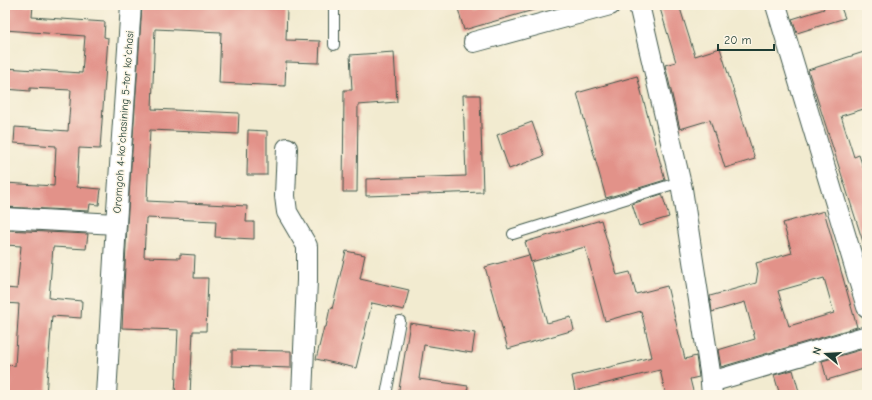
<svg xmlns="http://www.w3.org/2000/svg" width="872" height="400" font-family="'Comic Neue',sans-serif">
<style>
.building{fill:#e29289;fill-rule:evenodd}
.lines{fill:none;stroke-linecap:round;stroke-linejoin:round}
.service-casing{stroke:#3f574b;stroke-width:12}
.minor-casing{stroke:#3f574b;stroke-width:22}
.service{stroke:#fff;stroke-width:10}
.minor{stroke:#fff;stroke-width:20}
.labels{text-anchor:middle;stroke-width:3;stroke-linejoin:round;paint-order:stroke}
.street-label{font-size:11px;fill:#1f3d34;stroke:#fcf5e5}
</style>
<rect width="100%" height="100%" fill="#fcf5e5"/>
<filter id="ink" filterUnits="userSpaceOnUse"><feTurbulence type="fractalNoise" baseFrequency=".025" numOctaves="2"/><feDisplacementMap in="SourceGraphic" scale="8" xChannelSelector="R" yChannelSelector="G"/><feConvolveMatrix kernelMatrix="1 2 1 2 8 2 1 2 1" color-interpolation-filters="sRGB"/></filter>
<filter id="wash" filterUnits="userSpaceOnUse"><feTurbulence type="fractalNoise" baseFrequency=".012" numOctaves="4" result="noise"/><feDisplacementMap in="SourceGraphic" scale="16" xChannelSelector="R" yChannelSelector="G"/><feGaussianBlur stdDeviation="0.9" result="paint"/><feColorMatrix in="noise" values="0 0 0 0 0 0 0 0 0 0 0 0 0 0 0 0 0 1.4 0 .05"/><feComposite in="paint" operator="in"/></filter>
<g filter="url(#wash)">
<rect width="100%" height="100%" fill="#f2ebd0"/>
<g id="blocks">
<!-- building -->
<path class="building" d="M 5,5 L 33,5 L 32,17 L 105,22 L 104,37 L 108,38 L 100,149 L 79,148 L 77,187 L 101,189 L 99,205 L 90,204 L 89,211 L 5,207 L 5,183 L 54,186 L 56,146 L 14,143 L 15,127 L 68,131 L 71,90 L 30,88 L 30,91 L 5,89 L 5,68 L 82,73 L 85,36 L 5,30 Z
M 142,5 L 272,5 L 271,8 L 287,8 L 286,40 L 320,41 L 319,63 L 286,62 L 285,86 L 219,83 L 221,32 L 155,29 L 152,109 L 239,113 L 238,134 L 150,130 L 147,201 L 247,206 L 246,222 L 254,222 L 254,239 L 215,237 L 216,221 L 146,218 L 144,257 L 180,258 L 180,254 L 195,255 L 194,278 L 208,278 L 206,331 L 193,331 L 190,395 L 175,395 L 178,330 L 122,328 L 127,225 Z
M 457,5 L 474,5 L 475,9 L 490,5 L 536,5 L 537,9 L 464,30 Z
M 659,5 L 679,5 L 695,56 L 720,48 L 755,159 L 725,168 L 710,120 L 680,129 L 665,65 L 676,62 Z
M 822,5 L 840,5 L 845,18 L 797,33 L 792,19 L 824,9 Z
M 867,51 L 867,108 L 841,116 L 854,157 L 859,155 L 867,179 L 867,244 L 864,245 L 808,70 Z
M 394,52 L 397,102 L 358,105 L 357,192 L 343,192 L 344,90 L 352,90 L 350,55 Z
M 637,76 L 665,180 L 606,198 L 577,93 Z
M 463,95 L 480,95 L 483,192 L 366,196 L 366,179 L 466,176 Z
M 532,122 L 544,156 L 509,169 L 497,135 Z
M 248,130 L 267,131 L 267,175 L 247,175 Z
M 662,194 L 669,217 L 639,226 L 632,204 Z
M 824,211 L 857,327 L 721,367 L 718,350 L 755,339 L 745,302 L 712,312 L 710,296 L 756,283 L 758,271 L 756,263 L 792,253 L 783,223 ZM 824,278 L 834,313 L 789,326 L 778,291 Z
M 601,220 L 617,275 L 630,272 L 636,294 L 667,286 L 685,359 L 696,356 L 699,377 L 690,379 L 694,395 L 666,395 L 660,370 L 575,391 L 572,376 L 652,357 L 641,311 L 605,321 L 585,247 L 531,262 L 525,242 Z
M 5,230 L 88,234 L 86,249 L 53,247 L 49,298 L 82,301 L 81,318 L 52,316 L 46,395 L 6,395 L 8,365 L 15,366 L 19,304 L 5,303 L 5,288 L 17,289 L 21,246 L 5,245 Z
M 346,251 L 365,255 L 360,279 L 409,290 L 404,310 L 372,303 L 356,368 L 316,359 L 324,327 L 326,327 L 330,308 L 332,309 Z
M 529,255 L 547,323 L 571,317 L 574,330 L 508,349 L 485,267 Z
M 410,323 L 475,333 L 472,353 L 424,345 L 419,379 L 468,386 L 467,395 L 398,395 Z
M 867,348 L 867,368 L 827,380 L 822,361 Z
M 232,350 L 291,351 L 291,368 L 232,366 Z
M 793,370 L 800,395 L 780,395 L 774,375 Z"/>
</g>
</g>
<g filter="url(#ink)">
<use href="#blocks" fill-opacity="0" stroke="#3f574b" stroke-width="1"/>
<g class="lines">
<defs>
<path id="service" d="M 334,45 L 334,5
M 513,234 L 680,182
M 386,395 L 400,321"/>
<path id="minor" d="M 639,5 L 682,189 L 710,372 L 712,395
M 776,5 L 867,307
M 474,42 L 610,5
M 287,148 L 285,196 L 287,212 L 307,246 L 307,280 L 302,395
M 5,218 L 116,224 L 131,5
M 711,382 L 867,336
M 106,395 L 116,224"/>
</defs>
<!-- service casing -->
<use href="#service" class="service-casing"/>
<!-- minor casing -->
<use href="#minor" class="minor-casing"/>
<!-- service -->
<use href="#service" class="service"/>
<!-- minor -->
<use href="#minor" class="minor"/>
</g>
</g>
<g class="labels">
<!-- street labels -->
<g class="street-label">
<text transform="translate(123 122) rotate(-86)" y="4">Oromgoh 4-koʻchasining 5-tor koʻchasi</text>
</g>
</g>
<!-- margin -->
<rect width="872" height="400" fill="none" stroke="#fcf5e5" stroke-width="20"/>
<!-- north arrow -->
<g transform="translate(826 354) rotate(288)" stroke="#fcf5e5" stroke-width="3" paint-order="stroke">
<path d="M0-3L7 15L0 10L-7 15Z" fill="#1f3d34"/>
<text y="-6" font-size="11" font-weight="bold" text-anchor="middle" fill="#1f3d34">N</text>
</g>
<!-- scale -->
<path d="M718 44v6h56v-6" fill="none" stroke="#1f3d34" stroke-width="2"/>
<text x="724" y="44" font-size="12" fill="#1f3d34" stroke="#fcf5e5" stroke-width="3" paint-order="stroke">20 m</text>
</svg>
